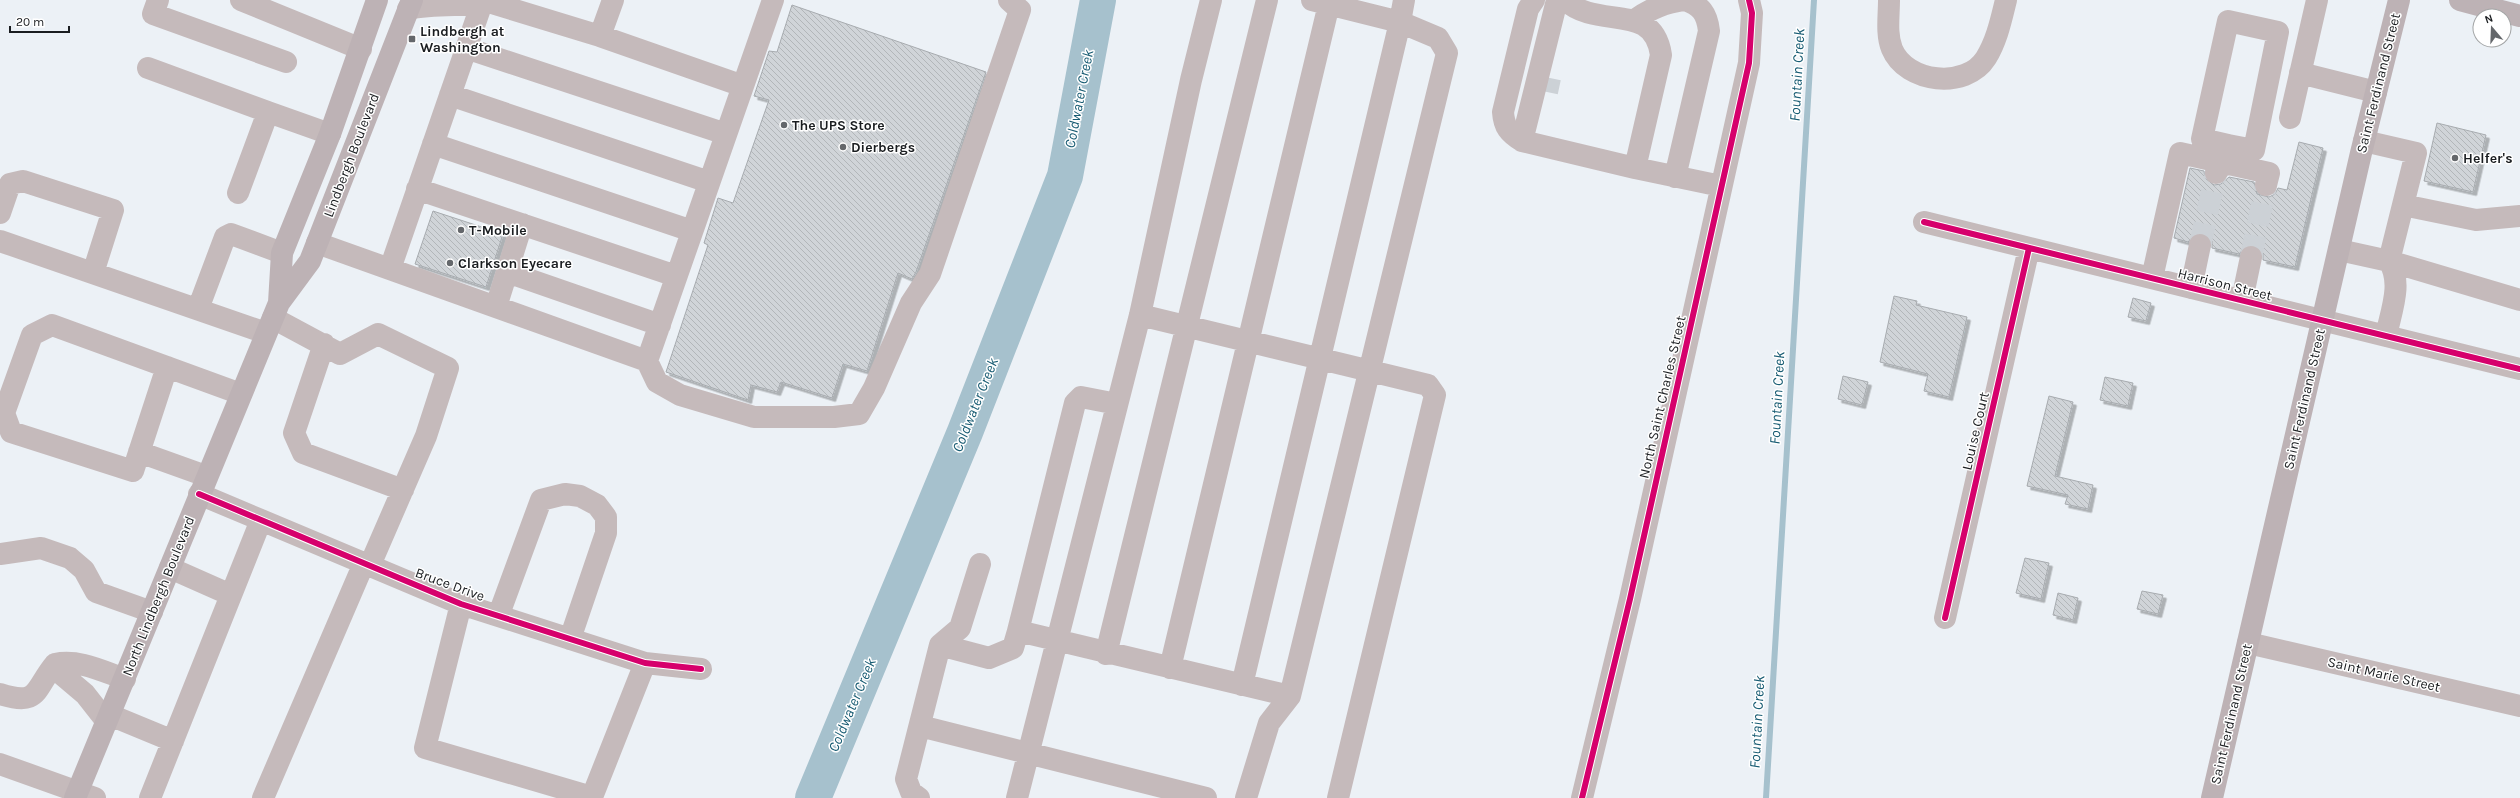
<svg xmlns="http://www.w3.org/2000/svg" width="2520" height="798" font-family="Karla,sans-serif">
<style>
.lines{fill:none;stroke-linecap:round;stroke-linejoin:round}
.stream{stroke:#a6c1cd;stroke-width:6}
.river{stroke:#a6c1cd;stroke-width:36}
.building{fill:url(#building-back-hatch);stroke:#a7abaf;filter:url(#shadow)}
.minor-tunnel{stroke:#ccd1d6;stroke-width:22;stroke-dasharray:22 11;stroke-linecap:butt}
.minor{stroke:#c5babb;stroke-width:22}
.major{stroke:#bdb2b5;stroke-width:22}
.cycleway-casing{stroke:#fff;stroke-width:8}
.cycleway{stroke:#d6006c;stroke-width:6}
.poi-dot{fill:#64676b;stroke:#fff;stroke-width:1.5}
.labels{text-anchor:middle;stroke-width:3;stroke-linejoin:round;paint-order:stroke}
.poi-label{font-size:14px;font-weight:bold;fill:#1a1d20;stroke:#fff;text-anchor:start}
.street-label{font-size:14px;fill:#1a1d20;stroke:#fff}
.water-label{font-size:15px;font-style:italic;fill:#185c73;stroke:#fff}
</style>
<defs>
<pattern id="building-back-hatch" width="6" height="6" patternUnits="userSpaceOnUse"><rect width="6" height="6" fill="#d0d4d8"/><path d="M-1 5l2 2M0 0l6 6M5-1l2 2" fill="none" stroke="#b2b6b9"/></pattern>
<filter id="shadow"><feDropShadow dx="3.5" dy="3.5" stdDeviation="0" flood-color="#0004"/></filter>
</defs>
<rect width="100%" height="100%" fill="#ecf1f6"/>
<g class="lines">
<!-- stream -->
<path class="stream" d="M 1766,798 L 1814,0"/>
<!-- river -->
<path class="river" d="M 813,798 L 965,432 L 1065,176 L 1098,0"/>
</g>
<!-- building -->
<path class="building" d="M 792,5 L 986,72 L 916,272 L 912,279 L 898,273 L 867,371 L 843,364 L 832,398 L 781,382 L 777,392 L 751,385 L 748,400 L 666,372 L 708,245 L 704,243 L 718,198 L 733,203 L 769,100 L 754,96 L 769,51 L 777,52 Z
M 2437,123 L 2486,135 L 2473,192 L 2424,181 Z
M 2299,142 L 2323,148 L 2295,267 L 2263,260 L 2263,253 L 2254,245 L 2247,245 L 2239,254 L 2212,248 L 2212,241 L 2203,233 L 2196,233 L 2188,242 L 2174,238 L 2190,168 L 2204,171 L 2205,178 L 2214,185 L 2221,184 L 2229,177 L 2254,182 L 2257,194 L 2269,197 L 2275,194 L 2278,188 L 2287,190 Z
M 433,211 L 503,234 L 486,287 L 415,264 Z
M 1894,296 L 1917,301 L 1916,305 L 1967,317 L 1949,397 L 1924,391 L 1928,374 L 1880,362 Z
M 2133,298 L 2151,303 L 2146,321 L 2128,317 Z
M 1843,376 L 1868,382 L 1862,405 L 1838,399 Z
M 2105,377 L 2133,383 L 2128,406 L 2100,400 Z
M 2049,396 L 2073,402 L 2055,476 L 2093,485 L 2088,509 L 2065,504 L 2068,495 L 2027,486 Z
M 2025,558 L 2049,563 L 2041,599 L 2016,593 Z
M 2142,591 L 2163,595 L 2158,614 L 2137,609 Z
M 2058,593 L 2078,598 L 2073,620 L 2053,615 Z"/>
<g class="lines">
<!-- minor-tunnel -->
<path class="minor-tunnel" d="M 1547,92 L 1550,78
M 2200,245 L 2216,173
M 2251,257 L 2266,185"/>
<!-- minor -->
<path class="minor" d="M 158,0 L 153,14 L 286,62
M 241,0 L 361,49
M 482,0 L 600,36 L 743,86
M 1312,0 L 1400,22 L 1404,0
M 1534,0 L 1528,9 L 1503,112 C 1504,127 1509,133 1522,141 L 1635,168
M 1565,0 C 1598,31 1653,0 1661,55 L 1635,168 L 1721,186
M 1889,0 C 1889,16 1886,34 1892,49 C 1906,83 1966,90 1986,58 C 1997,40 2001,20 2006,0
M 408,9 C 432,4 456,6 481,4 L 476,0
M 1636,19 C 1652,8 1665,3 1684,0
M 600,36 L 613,0
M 466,48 L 726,134
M 148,68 L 268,112 L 238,193
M 2300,73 L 2376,92
M 450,95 L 709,182
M 268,112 L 330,134
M 2290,118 L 2317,0
M 1522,141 L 1557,0
M 433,144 L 692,231
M 2216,173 L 2224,162 L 2228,145 L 2202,139 L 2228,21 L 2278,32 L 2254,150 L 2228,145
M 1675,177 L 1709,31 C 1707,13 1701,6 1685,0
M 417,189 L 676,276
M 2403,205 L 2476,220 L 2520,216
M 0,213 L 10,184 L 23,181 L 113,210 L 93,273
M 1924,222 L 2520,369
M 0,241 L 266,333
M 317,243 L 647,361 L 773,0
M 2339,250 L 2389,261 L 2416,153 L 2364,141
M 2389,261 L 2520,300
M 390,269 L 483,0
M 507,272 L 660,325
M 2152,278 L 2180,153 L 2269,173 L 2266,185
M 2191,288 L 2200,245
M 2242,300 L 2251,257
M 496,307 L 522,224
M 198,309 L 225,237 L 231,234 L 282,253
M 1140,315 L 1428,385 L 1435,395 L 1338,798
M 273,318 L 340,354 L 378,334 L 448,368 L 426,436 L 370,565
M 2386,336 C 2391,311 2403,283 2389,261
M 324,344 L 294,433 L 303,453 L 403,490
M 647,361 L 657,382 L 680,395 L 754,417 L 834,417 L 859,414 L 874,388 L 911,303 L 930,274 L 1020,10 L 1009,0
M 167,367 L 133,471 L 11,432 L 4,413 L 32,335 L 52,325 L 241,394
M 1117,404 L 1081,397 L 1075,403 L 1018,631 L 1290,696
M 139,452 L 206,476
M 199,494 L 461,604 L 645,663 L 701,669
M 0,554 L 41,548 L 70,558 L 84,570 L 96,592 L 152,612
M 170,568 L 231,595
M 461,604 L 425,748 L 592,797 L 645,663
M 499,614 L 541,500 L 565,494 L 580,496 L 597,505 L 606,517 L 606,533 L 570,639
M 1945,618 L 2029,248
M 2248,643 L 2520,706
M 940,645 L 989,658 L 1013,648 L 1018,631
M 1106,654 L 1267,0
M 55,664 L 59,672 L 85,694 L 107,722
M 1170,668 L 1329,4
M 1242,685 L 1400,22 L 1438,38 L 1447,53 L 1290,696 L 1269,723 L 1246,798
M 0,694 C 40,707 34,689 55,664 C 79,659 102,671 125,679
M 110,715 L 173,741
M 920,726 L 1206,798
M 0,764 L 95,798
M 150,798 L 261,520
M 263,798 L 364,563
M 919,798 L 911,792 L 906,779 L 940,645 L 960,628 L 980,564
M 1017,798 L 1140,315 L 1191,80 L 1211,0
M 1582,798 L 1630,599 L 1749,63 L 1752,13 L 1749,0"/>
<!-- major -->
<path class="major" d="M 2460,0 L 2520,16
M 279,303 L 282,253 L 330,134 L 377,0
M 75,798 L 279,303 L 310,261 L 412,0
M 2212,798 L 2361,153 L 2399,0"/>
<defs>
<path id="cycleway" d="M 1924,222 L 2520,369
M 199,494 L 461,604 L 645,663 L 701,669
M 1945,618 L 2029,248
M 1582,798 L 1630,599 L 1749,63 L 1752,13 L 1749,0"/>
</defs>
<!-- cycleway casing -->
<use href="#cycleway" class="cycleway-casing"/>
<!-- cycleway -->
<use href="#cycleway" class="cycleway"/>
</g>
<!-- markers -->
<g class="poi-dot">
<rect x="408" y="35" width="8" height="8" rx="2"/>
<circle cx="784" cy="125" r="4"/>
<circle cx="843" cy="147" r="4"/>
<circle cx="2455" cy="158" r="4"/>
<circle cx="461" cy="230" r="4"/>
<circle cx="450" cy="263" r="4"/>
</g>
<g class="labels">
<!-- poi labels -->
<g class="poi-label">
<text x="420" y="36">Lindbergh at<tspan x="420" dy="16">Washington</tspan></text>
<text x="792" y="130">The UPS Store</text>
<text x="851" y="152">Dierbergs</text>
<text x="2463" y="163">Helfer's</text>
<text x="469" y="235">T-Mobile</text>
<text x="458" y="268">Clarkson Eyecare</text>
</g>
<!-- street labels -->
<g class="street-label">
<text transform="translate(2378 83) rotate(-76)" y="5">Saint Ferdinand Street</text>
<text transform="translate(351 155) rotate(-69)" y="5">Lindbergh Boulevard</text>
<text transform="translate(2225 284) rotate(14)" y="5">Harrison Street</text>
<text transform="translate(1662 397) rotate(-77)" y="5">North Saint Charles Street</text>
<text transform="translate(2304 399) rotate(-77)" y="5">Saint Ferdinand Street</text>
<text transform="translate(1975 431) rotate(-77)" y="5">Louise Court</text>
<text transform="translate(450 584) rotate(20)" y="5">Bruce Drive</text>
<text transform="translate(158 596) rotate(-68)" y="5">North Lindbergh Boulevard</text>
<text transform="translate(2384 674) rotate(13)" y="5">Saint Marie Street</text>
<text transform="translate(2231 714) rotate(-77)" y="5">Saint Ferdinand Street</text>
</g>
<!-- water labels -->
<g class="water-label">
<text transform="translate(1797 75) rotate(-87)" y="5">Fountain Creek</text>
<text transform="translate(1079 99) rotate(-79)" y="5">Coldwater Creek</text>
<text transform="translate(1777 398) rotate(-87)" y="5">Fountain Creek</text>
<text transform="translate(975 405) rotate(-68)" y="5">Coldwater Creek</text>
<text transform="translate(852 705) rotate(-67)" y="5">Coldwater Creek</text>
<text transform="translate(1757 722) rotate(-87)" y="5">Fountain Creek</text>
</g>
</g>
<!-- north arrow -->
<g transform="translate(2492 28) rotate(341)"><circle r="19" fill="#ffffff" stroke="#a3a5a6"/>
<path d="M0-3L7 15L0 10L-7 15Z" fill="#64676b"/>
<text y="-6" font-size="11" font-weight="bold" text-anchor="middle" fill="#1a1d20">N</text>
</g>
<!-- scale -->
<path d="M10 26v6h59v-6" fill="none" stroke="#1a1d20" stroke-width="2"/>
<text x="16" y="26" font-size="12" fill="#1a1d20" stroke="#ffffff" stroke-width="3" paint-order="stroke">20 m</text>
</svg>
